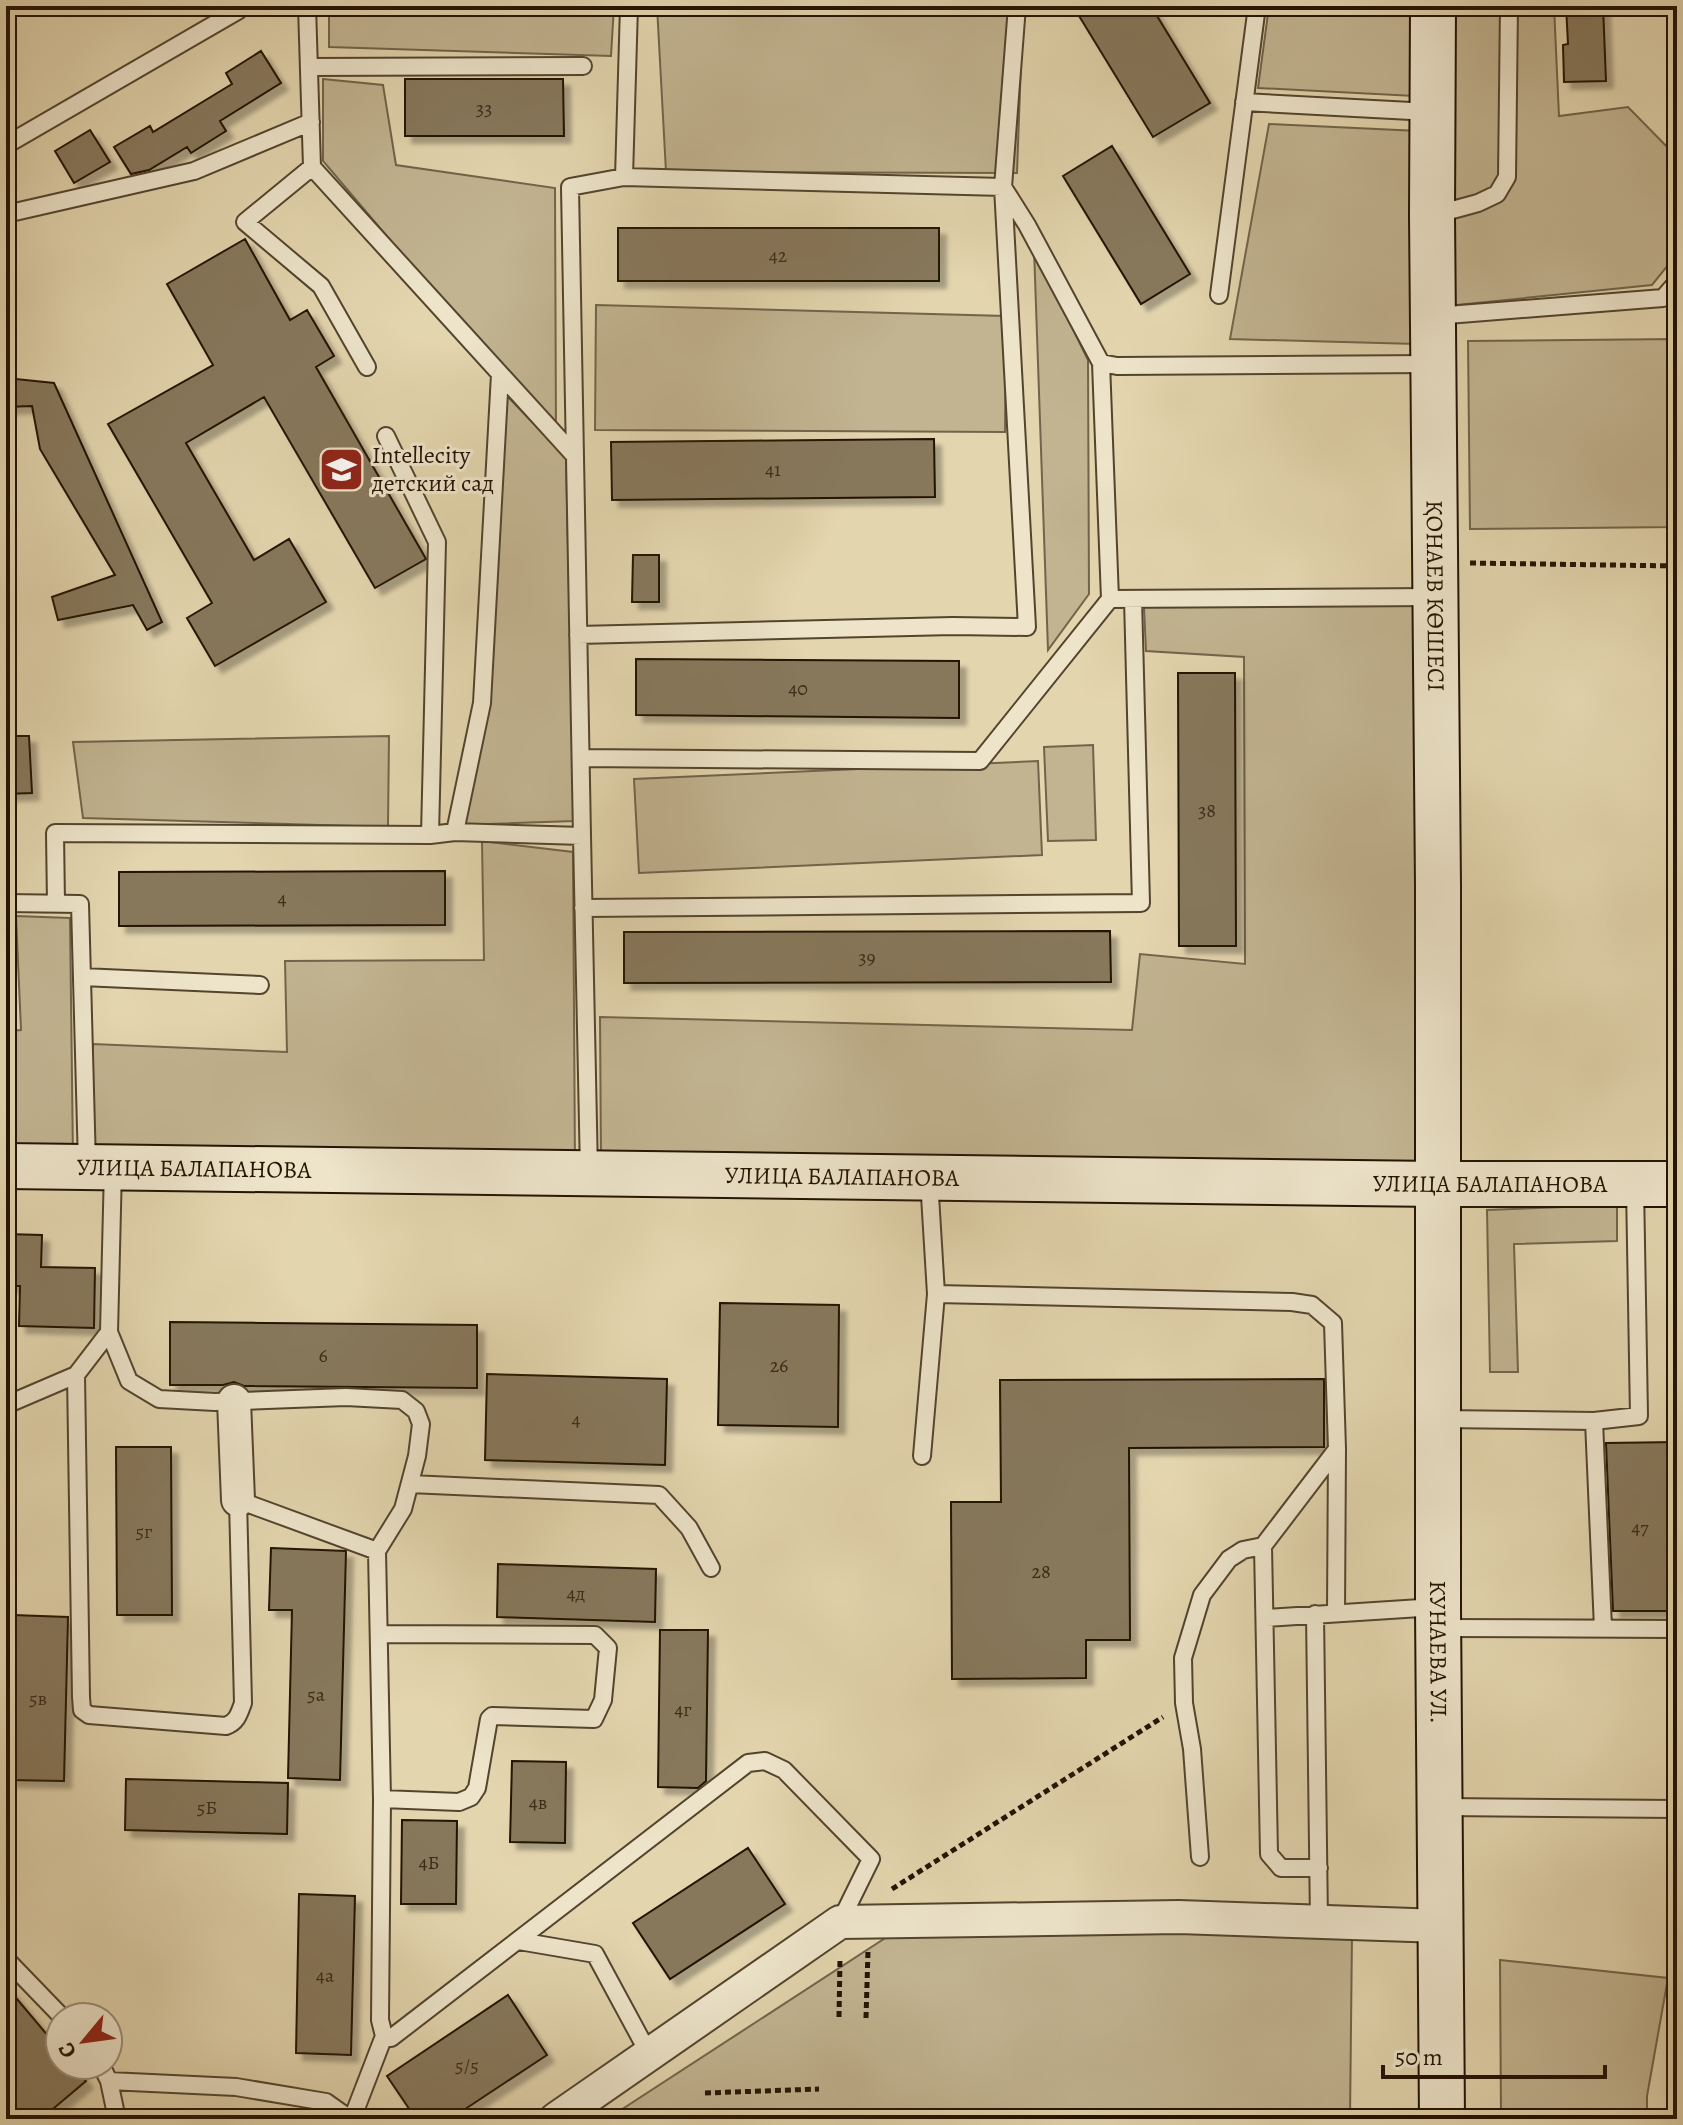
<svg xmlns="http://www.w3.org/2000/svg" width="1683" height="2125" font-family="Alegreya,serif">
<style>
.green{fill:#c2b491;stroke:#72644a;stroke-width:2}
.building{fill:#87785c;stroke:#231303;stroke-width:2;filter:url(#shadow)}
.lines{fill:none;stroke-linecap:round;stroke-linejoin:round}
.lane-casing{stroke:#53442e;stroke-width:20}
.street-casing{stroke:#53442e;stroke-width:36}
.secondary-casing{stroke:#231303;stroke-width:48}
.path{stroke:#231303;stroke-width:5;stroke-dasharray:6 4;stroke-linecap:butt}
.lane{stroke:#ede4ca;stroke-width:16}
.street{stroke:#ede4ca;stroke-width:32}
.secondary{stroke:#ede4ca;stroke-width:44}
.labels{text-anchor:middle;stroke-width:6;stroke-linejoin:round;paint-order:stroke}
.number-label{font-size:20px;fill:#3c2c19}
.poi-label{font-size:24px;fill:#231303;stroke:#ede4ca;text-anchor:start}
.street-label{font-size:24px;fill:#231303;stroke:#ede4ca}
</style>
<defs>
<filter id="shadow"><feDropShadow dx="7" dy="7" stdDeviation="2" flood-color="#0004"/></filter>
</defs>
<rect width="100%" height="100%" fill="#e3d5ae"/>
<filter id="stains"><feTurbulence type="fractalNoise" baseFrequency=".0025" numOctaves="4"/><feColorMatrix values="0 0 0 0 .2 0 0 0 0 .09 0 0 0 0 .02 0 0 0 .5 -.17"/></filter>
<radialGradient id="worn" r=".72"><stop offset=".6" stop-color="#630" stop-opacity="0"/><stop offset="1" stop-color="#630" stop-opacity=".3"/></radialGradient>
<!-- green -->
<path class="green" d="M 329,6 L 614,6 L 611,56 L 329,47 Z
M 657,6 L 1023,6 L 1017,173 L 666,172 Z
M 1269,6 L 1413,6 L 1414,96 L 1258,88 Z
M 1445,6 L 1554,6 L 1559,116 L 1628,107 L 1677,157 L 1677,254 L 1652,285 L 1447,306 Z
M 323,79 L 383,85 L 396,165 L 555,188 L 556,435 L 323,161 Z
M 1269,124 L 1419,131 L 1416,344 L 1230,339 Z
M 1034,249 L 1088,360 L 1089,594 L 1048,650 Z
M 596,305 L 1006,316 L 1005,432 L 595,430 Z
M 1677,339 L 1677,527 L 1470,529 L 1468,341 Z
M 507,396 L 566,457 L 574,821 L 460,825 L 488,714 Z
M 1427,604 L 1425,1177 L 601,1162 L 600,1017 L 1132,1030 L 1140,954 L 1245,964 L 1244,657 L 1146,651 L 1144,607 Z
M 389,736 L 388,827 L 83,818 L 73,742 Z
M 1093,745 L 1096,840 L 1048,841 L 1044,747 Z
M 1038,761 L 1042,855 L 639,873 L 634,779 Z
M 482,841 L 573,852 L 575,1168 L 92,1155 L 93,1044 L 287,1052 L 285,961 L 484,960 Z
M 16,916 L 70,918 L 73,1159 L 6,1158 L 6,1031 L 21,1030 Z
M 1617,1205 L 1617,1241 L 1514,1244 L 1518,1372 L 1490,1372 L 1487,1210 Z
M 893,1933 L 1352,1934 L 1350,2119 L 607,2119 Z
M 1500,1960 L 1668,1978 L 1647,2096 L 1647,2119 L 1501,2119 Z"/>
<!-- building -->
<path class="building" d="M 1073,6 L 1151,6 L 1210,103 L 1153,137 Z
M 1566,6 L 1603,6 L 1606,81 L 1564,82 L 1563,45 L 1568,44 Z
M 261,51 L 281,83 L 220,121 L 226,131 L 191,153 L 187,147 L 149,170 L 131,174 L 114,147 L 150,126 L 153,132 L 232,84 L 226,73 Z
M 405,79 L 563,79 L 564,136 L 405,136 Z
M 90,130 L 110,162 L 74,183 L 55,151 Z
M 1112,146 L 1190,274 L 1141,304 L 1063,176 Z
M 618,228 L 939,228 L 939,281 L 618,281 Z
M 245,239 L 290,320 L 307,310 L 334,356 L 316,367 L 426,559 L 375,588 L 264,397 L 186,443 L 254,560 L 289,539 L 326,602 L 215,666 L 187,618 L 212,603 L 108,424 L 213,365 L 167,284 Z
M 6,378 L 54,383 L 162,622 L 147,630 L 133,605 L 58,620 L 52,597 L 115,575 L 40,449 L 32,406 L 6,407 Z
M 934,439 L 935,497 L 612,500 L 611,442 Z
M 633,555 L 659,555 L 659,602 L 632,602 Z
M 636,659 L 959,661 L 959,718 L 636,715 Z
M 1178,673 L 1235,673 L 1236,946 L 1179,946 Z
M 6,736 L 29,736 L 32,793 L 6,794 Z
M 445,871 L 445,925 L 119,926 L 119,872 Z
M 1110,931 L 1111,982 L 624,983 L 624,932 Z
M 6,1234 L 42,1235 L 41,1267 L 95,1268 L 94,1328 L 19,1326 L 20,1286 L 6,1286 Z
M 720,1303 L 839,1305 L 838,1427 L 718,1425 Z
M 170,1322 L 477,1325 L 477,1388 L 244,1386 L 234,1382 L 223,1385 L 170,1385 Z
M 487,1374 L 667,1379 L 665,1465 L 485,1460 Z
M 1324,1379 L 1324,1447 L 1129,1448 L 1130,1640 L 1086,1640 L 1086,1678 L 952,1679 L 951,1502 L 1001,1502 L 1000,1380 Z
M 1677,1442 L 1677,1611 L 1613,1611 L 1606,1443 Z
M 116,1447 L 171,1447 L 172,1615 L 117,1615 Z
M 271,1548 L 346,1551 L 340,1780 L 288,1778 L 292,1610 L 269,1610 Z
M 498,1564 L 656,1569 L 655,1622 L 497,1617 Z
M 13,1615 L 68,1617 L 64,1781 L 9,1780 Z
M 660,1630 L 708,1630 L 706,1781 L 698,1788 L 658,1787 Z
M 512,1761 L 566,1762 L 565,1843 L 510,1842 Z
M 126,1779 L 288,1783 L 287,1834 L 125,1830 Z
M 402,1820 L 457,1821 L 456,1904 L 401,1904 Z
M 748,1848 L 785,1904 L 670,1979 L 633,1923 Z
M 299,1894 L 355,1896 L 351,2055 L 296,2053 Z
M 6,1986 L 60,2050 L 60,2065 L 73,2065 L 86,2081 L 41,2119 L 25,2119 L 6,2096 Z
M 508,1995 L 547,2055 L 450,2119 L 416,2119 L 387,2076 Z"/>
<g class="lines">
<defs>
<path id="lane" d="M 307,6 L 312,167 L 575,456
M 309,67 L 583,66
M 1244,102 L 1430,112
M 6,145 L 239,10 L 237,6
M 312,167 L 245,222 L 321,286 L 367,367
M 624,177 L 629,6
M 6,214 L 194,171 L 311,122
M 1434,215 L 1478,203 L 1497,194 L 1507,177 L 1509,6
M 1219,295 L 1257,6
M 1435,316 L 1663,298 L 1677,282
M 1101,363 L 1110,599 L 1435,597
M 386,436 L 437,542 L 430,835
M 578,635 L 953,626 L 1027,627 L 1003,187 L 1017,6
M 581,758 L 980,761 L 1110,599
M 455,832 L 482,703 L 500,374
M 582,836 L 570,187 L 624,177 L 1003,187 L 1027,225 L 1101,363 L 1117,366 L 1430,364
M 6,903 L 80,904 L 87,1165
M 56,904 L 55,833 L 430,835 L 455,832 L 582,836 L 589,1172
M 583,908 L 1141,903 L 1133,599
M 82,977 L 260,985
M 936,1294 L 1292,1302 L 1312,1305 L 1333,1323 L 1337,1449 L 1336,1613
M 109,1332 L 129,1381 L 159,1399 L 215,1402 L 346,1397 L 402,1400 L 416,1411 L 421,1424 L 417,1456 L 403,1509 L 377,1551
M 76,1375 L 109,1332 L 113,1168
M 6,1405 L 76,1375 L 81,1697 L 82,1710 L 89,1715 L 226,1726 C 237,1722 239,1714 243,1703 L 238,1500 L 377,1551 L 382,1799 L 380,2020 L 384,2036 L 391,2038 L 748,1763 L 765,1761 L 784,1770 L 871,1859 L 840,1922
M 1441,1419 L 1594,1421 L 1639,1416 L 1635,1186
M 1594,1421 L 1603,1628
M 922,1456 L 936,1294 L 929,1179
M 410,1484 L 659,1495 L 689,1528 L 711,1568
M 1315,1614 L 1319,1922
M 1266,1618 L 1436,1607
M 1440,1628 L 1677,1629
M 379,1634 L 595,1635 L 608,1648 L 603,1700 L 594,1719 L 492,1716 L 489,1719 L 477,1788 L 471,1797 L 459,1802 L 382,1799
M 1443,1807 L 1677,1809
M 1200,1857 L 1192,1749 L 1184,1703 L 1183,1658 L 1202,1595 L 1229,1559 L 1243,1550 L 1263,1546
M 1319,1868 L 1281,1868 L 1269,1854 L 1263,1546 L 1337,1449
M 519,1941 L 595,1954 L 649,2054
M 6,1959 L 62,2017
M 101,2065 L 109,2081 L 117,2119
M 109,2081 L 236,2087 L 326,2102 L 350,2119
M 352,2119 L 384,2036"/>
<path id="street" d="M 234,1401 L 238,1500
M 556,2119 L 840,1922 L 1179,1917 L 1441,1926"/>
<g id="secondary">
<path id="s1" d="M 1433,6 L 1432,215 L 1438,886 L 1438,1607 L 1442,2119"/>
<path id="s2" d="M 6,1166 L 1438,1184 L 1677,1184"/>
</g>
</defs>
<!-- lane casing -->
<use href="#lane" class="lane-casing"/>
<!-- street casing -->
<use href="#street" class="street-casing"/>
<!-- secondary casing -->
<use href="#secondary" class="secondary-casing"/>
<!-- path -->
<path class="path" d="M 1470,563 L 1677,566
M 892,1889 L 1163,1717
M 839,2017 L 840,1959
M 866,2018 L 868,1951
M 705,2093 L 819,2089"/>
<!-- lane -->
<use href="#lane" class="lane"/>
<!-- street -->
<use href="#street" class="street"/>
<!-- secondary -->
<use href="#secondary" class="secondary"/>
</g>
<!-- icons -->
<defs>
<symbol id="school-square" viewBox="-11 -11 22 22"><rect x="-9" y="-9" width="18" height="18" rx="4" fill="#8f2418" stroke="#ede4ca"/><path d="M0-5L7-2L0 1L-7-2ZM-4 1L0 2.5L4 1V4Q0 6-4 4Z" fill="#fff"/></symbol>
</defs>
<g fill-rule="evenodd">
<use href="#school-square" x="316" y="444" width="51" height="51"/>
</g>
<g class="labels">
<!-- number labels -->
<g class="number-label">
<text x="484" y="115">33</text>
<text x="778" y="262">42</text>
<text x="773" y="476">41</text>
<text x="798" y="695">40</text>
<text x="1207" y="817">38</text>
<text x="282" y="905">4</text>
<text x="867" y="964">39</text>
<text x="323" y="1362">6</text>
<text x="779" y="1372">26</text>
<text x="576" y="1426">4</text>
<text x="1640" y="1534">47</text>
<text x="144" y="1538">5г</text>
<text x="1041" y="1578">28</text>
<text x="576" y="1600">4д</text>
<text x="316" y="1701">5а</text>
<text x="38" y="1705">5в</text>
<text x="683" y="1716">4г</text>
<text x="538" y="1809">4в</text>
<text x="207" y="1814">5Б</text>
<text x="429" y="1869">4Б</text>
<text x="325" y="1982">4а</text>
<text x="467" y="2072">5/5</text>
</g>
<!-- poi labels -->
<g class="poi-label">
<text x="372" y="463">Intellecity<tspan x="372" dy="28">детский сад</tspan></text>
</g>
<!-- street labels -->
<g class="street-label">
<text dy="8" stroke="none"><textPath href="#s1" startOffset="590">ҚОНАЕВ КӨШЕСІ</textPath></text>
<text dy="8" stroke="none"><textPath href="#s2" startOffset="188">УЛИЦА БАЛАПАНОВА</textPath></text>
<text dy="8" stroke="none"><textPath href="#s2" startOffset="836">УЛИЦА БАЛАПАНОВА</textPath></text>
<text dy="8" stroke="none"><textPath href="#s2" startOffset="1484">УЛИЦА БАЛАПАНОВА</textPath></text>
<text dy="8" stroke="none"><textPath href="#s1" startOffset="1646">КУНАЕВА УЛ.</textPath></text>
</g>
</g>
<!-- margin -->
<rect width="1683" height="2125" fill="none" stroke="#e3d5ae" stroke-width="32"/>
<rect x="8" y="8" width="1667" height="2109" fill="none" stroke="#231303" stroke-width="4"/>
<rect x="16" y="16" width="1651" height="2093" fill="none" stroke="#231303" stroke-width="2"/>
<!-- north arrow -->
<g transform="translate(84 2041) rotate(241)"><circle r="38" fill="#ede4ca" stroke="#9c907a" stroke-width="2"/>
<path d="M0-6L14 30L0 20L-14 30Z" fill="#8f2418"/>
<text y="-12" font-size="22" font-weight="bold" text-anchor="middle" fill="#231303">С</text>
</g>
<!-- scale -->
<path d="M1383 2065v12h222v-12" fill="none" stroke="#231303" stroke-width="4"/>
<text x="1395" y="2065" font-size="24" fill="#231303" stroke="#ede4ca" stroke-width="6" paint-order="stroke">50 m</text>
<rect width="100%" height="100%" filter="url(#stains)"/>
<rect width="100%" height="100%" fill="url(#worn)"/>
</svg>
